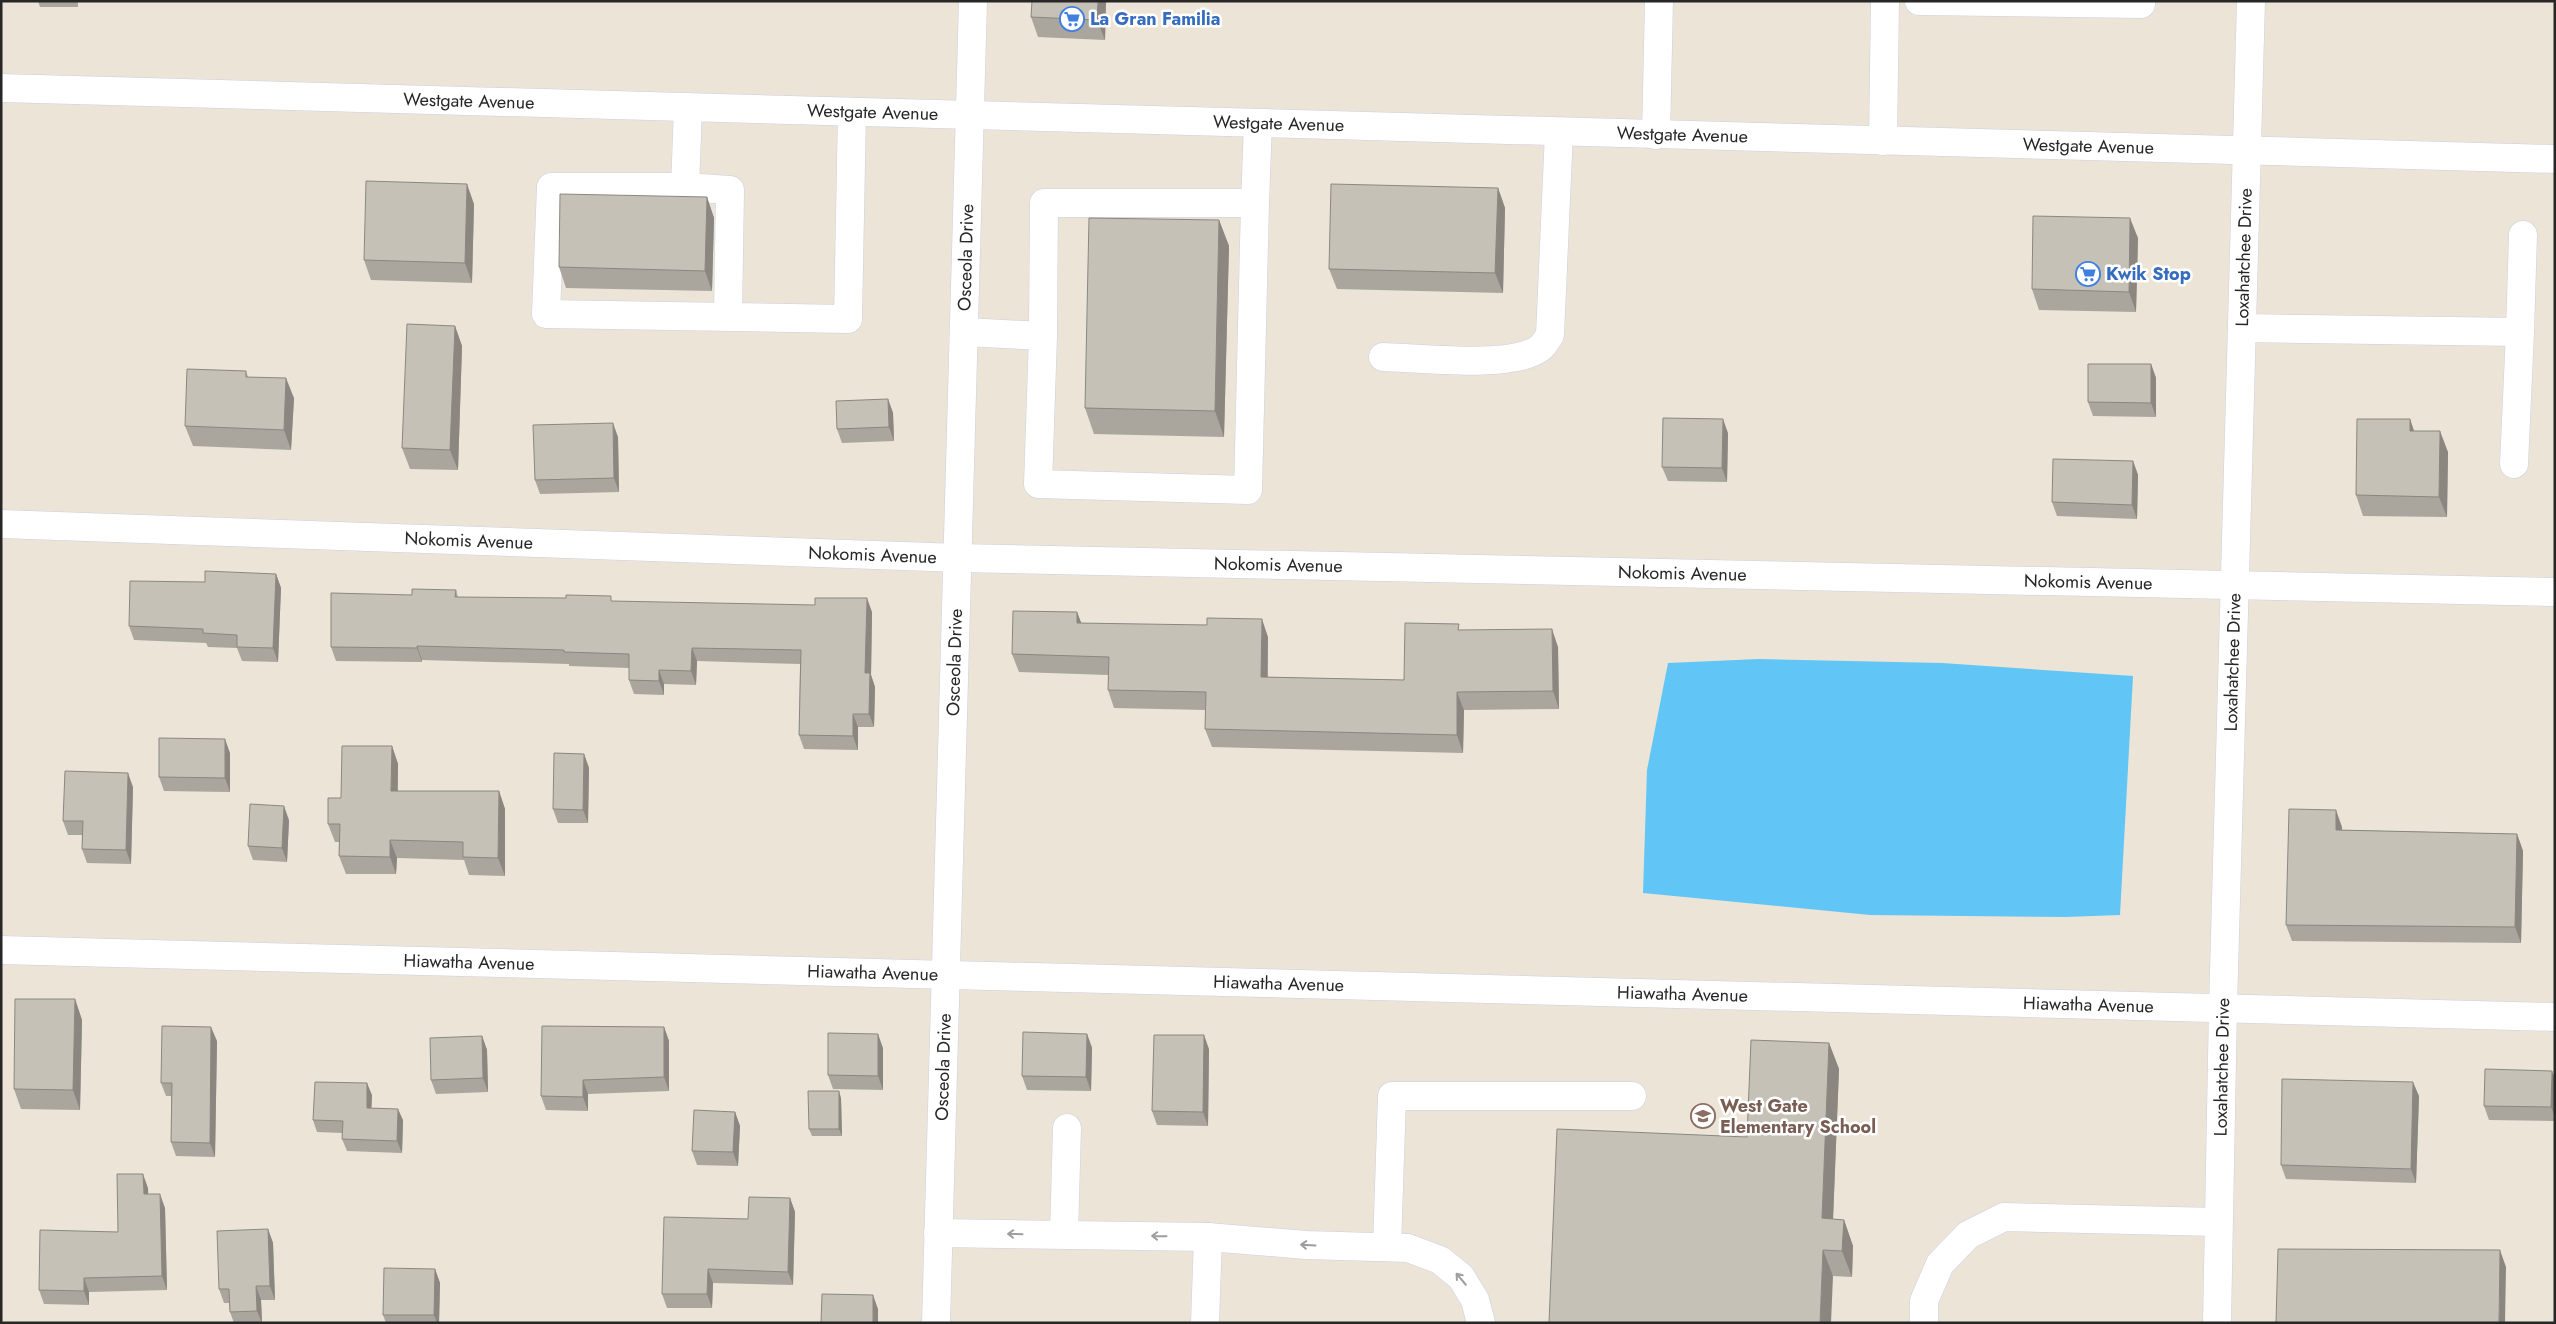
<svg xmlns="http://www.w3.org/2000/svg" width="2556" height="1324" font-family="Jost,sans-serif">
<style>
.water{fill:#61c6f6}
.lines{fill:none;stroke-linecap:round;stroke-linejoin:round}
.minor-casing{stroke:#cccfe2;stroke-width:29}
.minor{stroke:#fff;stroke-width:28}
.wall{fill:#aaa69d}
.shaded-wall{fill:#8b8780}
.building{fill:#c6c1b7;stroke:#8b8780}
.oneway{stroke:#9e9e9e}
.labels{text-anchor:middle;stroke-width:5;stroke-linejoin:round;paint-order:stroke}
.shop-label{font-size:18px;font-weight:bold;fill:#366cbe;stroke:#fff;text-anchor:start}
.street-label{font-size:18px;fill:#272727;stroke:#fff}
.education-label{font-size:18px;font-weight:bold;fill:#785e54;stroke:#fff;text-anchor:start}
</style>
<rect width="100%" height="100%" fill="#ebe4d7"/>
<!-- water -->
<path class="water" d="M 1759,659 L 1942,663 L 2133,676 L 2120,915 L 2066,917 L 1870,915 L 1643,893 L 1647,770 L 1668,663 Z"/>
<g class="lines">
<defs>
<g id="minor">
<path d="M 1919,1 L 2141,4 L 2141,1"/>
<path id="s1" d="M 1,88 L 2555,159"/>
<path d="M 688,108 L 685,187 L 551,187 L 546,314 L 848,319 L 852,112"/>
<path d="M 1656,135 L 1659,1"/>
<path d="M 1883,141 L 1885,1"/>
<path d="M 685,187 L 730,190 L 728,316"/>
<path d="M 1255,203 L 1258,123"/>
<path d="M 2242,328 L 2520,332 L 2523,235"/>
<path d="M 965,332 L 1043,336 L 1044,203 L 1255,203 L 1248,490 L 1038,484 L 1043,336"/>
<path d="M 1383,357 C 1419,358 1513,369 1540,348 C 1544,345 1547,339 1550,335 L 1559,132"/>
<path d="M 2514,464 L 2520,332"/>
<path id="s2" d="M 1,524 L 959,558 L 2555,592"/>
<path id="s3" d="M 1,950 L 2555,1017"/>
<path d="M 938,1233 L 1208,1237 L 1306,1245 L 1408,1248 L 1440,1260 L 1461,1277 L 1475,1300 L 1481,1323"/>
<path d="M 1064,1234 L 1067,1128"/>
<path d="M 1387,1247 L 1392,1096 L 1632,1096"/>
<path id="s4" d="M 936,1323 L 973,1"/>
<path d="M 1205,1323 L 1208,1237"/>
<path d="M 1924,1323 L 1924,1301 L 1940,1264 L 1968,1235 L 2004,1217 L 2218,1222"/>
<path id="s5" d="M 2217,1323 L 2223,1007 L 2251,1"/>
</g>
</defs>
<!-- minor casing -->
<use href="#minor" class="minor-casing"/>
<!-- minor -->
<use href="#minor" class="minor"/>
</g>
<!-- wall -->
<path class="wall" d="M 38,1 L 78,1 L 78,7 L 40,7 Z
M 1032,1 L 1106,1 L 1105,40 L 1038,37 L 1031,17 Z
M 1498,188 L 1505,208 L 1503,293 L 1337,289 L 1329,269 Z
M 707,197 L 714,218 L 712,291 L 566,288 L 559,267 Z
M 474,204 L 472,283 L 371,280 L 364,260 Z
M 1219,220 L 1229,246 L 1224,437 L 1094,434 L 1085,408 Z
M 2138,238 L 2136,312 L 2039,310 L 2032,289 Z
M 455,326 L 462,346 L 458,470 L 410,469 L 402,448 Z
M 2151,364 L 2156,378 L 2156,417 L 2093,416 L 2088,402 Z
M 246,371 L 248,377 L 294,398 L 291,450 L 193,446 L 185,426 Z
M 888,399 L 893,413 L 894,441 L 842,443 L 837,429 Z
M 2410,419 L 2414,431 L 2448,452 L 2447,517 L 2363,516 L 2356,495 Z
M 1728,433 L 1727,482 L 1668,481 L 1662,467 Z
M 618,437 L 619,492 L 540,494 L 535,480 Z
M 2133,461 L 2138,475 L 2137,519 L 2057,516 L 2052,502 Z
M 276,574 L 281,588 L 278,662 L 242,661 L 237,648 L 208,647 L 206,643 L 134,640 L 129,626 L 205,582 Z
M 456,590 L 458,597 L 613,601 L 872,612 L 871,675 L 875,687 L 874,727 L 858,727 L 858,750 L 804,749 L 799,735 L 800,664 L 697,661 L 696,685 L 664,684 L 664,695 L 634,694 L 629,680 L 629,668 L 569,666 L 569,664 L 422,660 L 422,662 L 336,661 L 331,647 L 412,595 Z
M 1077,612 L 1081,623 L 1268,637 L 1268,677 L 1404,680 L 1461,630 L 1558,647 L 1559,709 L 1464,710 L 1463,753 L 1212,747 L 1205,729 L 1206,710 L 1114,708 L 1108,690 L 1108,675 L 1019,672 L 1012,654 Z
M 392,746 L 398,764 L 398,791 L 499,791 L 505,809 L 505,876 L 469,875 L 464,860 L 397,858 L 396,874 L 346,874 L 339,856 L 339,842 L 335,842 L 328,824 L 341,798 Z
M 230,753 L 230,792 L 164,791 L 159,777 Z
M 584,754 L 589,768 L 588,823 L 558,823 L 553,809 Z
M 133,787 L 131,864 L 87,863 L 82,849 L 82,835 L 68,835 L 63,821 Z
M 289,820 L 287,862 L 253,860 L 248,846 Z
M 2342,827 L 2342,830 L 2517,834 L 2523,851 L 2521,943 L 2292,941 L 2286,925 Z
M 75,999 L 82,1020 L 80,1110 L 21,1109 L 14,1089 Z
M 664,1027 L 669,1041 L 669,1091 L 588,1094 L 588,1111 L 546,1110 L 541,1096 Z
M 1087,1034 L 1092,1048 L 1091,1091 L 1027,1090 L 1022,1076 Z
M 482,1036 L 487,1050 L 488,1092 L 436,1094 L 431,1080 Z
M 217,1041 L 215,1157 L 176,1156 L 171,1142 L 171,1096 L 166,1096 L 161,1083 Z
M 1829,1043 L 1839,1069 L 1833,1219 L 1844,1220 L 1853,1246 L 1852,1277 L 1833,1276 L 1747,1137 Z
M 883,1048 L 883,1090 L 833,1089 L 828,1075 Z
M 1209,1049 L 1208,1126 L 1157,1125 L 1152,1111 Z
M 2555,1078 L 2555,1121 L 2489,1120 L 2484,1106 Z
M 372,1095 L 371,1108 L 403,1120 L 402,1153 L 347,1151 L 342,1139 L 343,1133 L 317,1132 L 313,1120 Z
M 2419,1096 L 2416,1183 L 2286,1179 L 2281,1165 Z
M 841,1098 L 842,1136 L 812,1136 L 809,1129 Z
M 735,1112 L 740,1126 L 738,1166 L 697,1165 L 692,1151 Z
M 148,1188 L 148,1194 L 165,1208 L 167,1290 L 89,1292 L 89,1305 L 44,1304 L 39,1290 L 118,1232 Z
M 790,1198 L 795,1212 L 793,1285 L 713,1283 L 712,1308 L 667,1308 L 662,1294 L 748,1219 Z
M 268,1229 L 273,1243 L 275,1300 L 261,1300 L 262,1323 L 234,1323 L 230,1312 L 229,1303 L 224,1303 L 219,1289 Z
M 435,1269 L 440,1283 L 439,1323 L 386,1323 L 383,1315 Z"/>
<!-- shaded-wall -->
<path class="shaded-wall" d="M 1098,1 L 1106,1 L 1105,40 L 1097,20 Z
M 467,184 L 474,204 L 472,283 L 465,263 Z
M 1498,188 L 1505,208 L 1503,293 L 1495,273 Z
M 707,197 L 714,218 L 712,291 L 705,271 Z
M 2130,218 L 2138,238 L 2136,312 L 2129,292 Z
M 1219,220 L 1229,246 L 1224,437 L 1215,411 Z
M 455,326 L 462,346 L 458,470 L 450,450 Z
M 2151,364 L 2156,378 L 2156,417 L 2151,403 Z
M 286,378 L 294,398 L 291,450 L 284,430 Z
M 888,399 L 893,413 L 894,441 L 889,427 Z
M 1723,419 L 1728,433 L 1727,482 L 1722,468 Z
M 2410,419 L 2417,440 L 2410,431 Z
M 613,423 L 618,437 L 619,492 L 614,478 Z
M 2440,431 L 2448,452 L 2447,517 L 2439,497 Z
M 2133,461 L 2138,475 L 2137,519 L 2132,505 Z
M 276,574 L 281,588 L 278,662 L 273,648 Z
M 867,598 L 872,612 L 871,675 L 875,687 L 874,727 L 869,714 L 865,673 Z
M 1077,612 L 1084,630 L 1077,623 Z
M 1262,619 L 1268,637 L 1267,695 L 1261,677 Z
M 1552,629 L 1558,647 L 1559,709 L 1553,691 Z
M 417,646 L 422,660 L 422,662 L 417,648 Z
M 692,648 L 697,661 L 696,685 L 691,671 Z
M 659,670 L 664,684 L 664,695 L 659,681 Z
M 1457,692 L 1464,710 L 1463,753 L 1457,735 Z
M 853,714 L 858,727 L 858,750 L 853,736 Z
M 225,739 L 230,753 L 230,792 L 225,778 Z
M 392,746 L 398,764 L 397,809 L 391,791 Z
M 584,754 L 589,768 L 588,823 L 583,810 Z
M 128,773 L 133,787 L 131,864 L 126,850 Z
M 499,791 L 505,809 L 505,876 L 498,858 Z
M 284,806 L 289,820 L 287,862 L 282,848 Z
M 2336,810 L 2342,827 L 2342,846 L 2336,830 Z
M 2517,834 L 2523,851 L 2521,943 L 2515,927 Z
M 390,840 L 397,858 L 396,874 L 390,857 Z
M 75,999 L 82,1020 L 80,1110 L 73,1090 Z
M 211,1027 L 217,1041 L 215,1157 L 210,1143 Z
M 664,1027 L 669,1041 L 669,1091 L 664,1077 Z
M 878,1034 L 883,1048 L 883,1090 L 878,1076 Z
M 1087,1034 L 1092,1048 L 1091,1091 L 1086,1077 Z
M 1204,1035 L 1209,1049 L 1208,1126 L 1203,1112 Z
M 482,1036 L 487,1050 L 488,1092 L 483,1078 Z
M 1829,1043 L 1839,1069 L 1832,1245 L 1822,1218 Z
M 2552,1071 L 2555,1078 L 2555,1117 L 2551,1107 Z
M 583,1080 L 588,1094 L 588,1111 L 583,1097 Z
M 2413,1082 L 2419,1096 L 2416,1183 L 2411,1169 Z
M 367,1083 L 372,1095 L 371,1120 L 367,1108 Z
M 839,1091 L 841,1098 L 842,1136 L 839,1129 Z
M 398,1109 L 403,1120 L 402,1153 L 397,1141 Z
M 735,1112 L 740,1126 L 738,1166 L 733,1152 Z
M 143,1174 L 148,1188 L 149,1208 L 144,1194 Z
M 160,1194 L 165,1208 L 167,1290 L 162,1276 Z
M 790,1198 L 795,1212 L 793,1285 L 788,1272 Z
M 1844,1220 L 1853,1246 L 1852,1277 L 1842,1251 Z
M 268,1229 L 273,1243 L 275,1300 L 270,1286 Z
M 1823,1250 L 1833,1276 L 1831,1323 L 1820,1323 Z
M 2500,1250 L 2506,1267 L 2505,1323 L 2499,1323 Z
M 435,1269 L 440,1283 L 439,1323 L 437,1323 L 434,1315 Z
M 708,1269 L 713,1283 L 712,1308 L 707,1294 Z
M 84,1278 L 89,1292 L 89,1305 L 84,1291 Z
M 256,1286 L 261,1300 L 262,1323 L 257,1311 Z
M 873,1295 L 878,1309 L 878,1323 L 873,1323 Z"/>
<!-- building -->
<path class="building" d="M 1032,1 L 1098,1 L 1097,20 L 1031,17 Z
M 366,181 L 467,184 L 465,263 L 364,260 Z
M 1331,184 L 1498,188 L 1495,273 L 1329,269 Z
M 560,194 L 707,197 L 705,271 L 559,267 Z
M 2033,216 L 2130,218 L 2129,292 L 2032,289 Z
M 1089,218 L 1219,220 L 1215,411 L 1085,408 Z
M 407,324 L 455,326 L 450,450 L 402,448 Z
M 2088,364 L 2151,364 L 2151,403 L 2088,402 Z
M 187,369 L 246,371 L 246,377 L 286,378 L 284,430 L 185,426 Z
M 888,399 L 889,427 L 837,429 L 836,401 Z
M 1663,418 L 1723,419 L 1722,468 L 1662,467 Z
M 2357,419 L 2410,419 L 2410,431 L 2440,431 L 2439,497 L 2356,495 Z
M 613,423 L 614,478 L 535,480 L 533,425 Z
M 2053,459 L 2133,461 L 2132,505 L 2052,502 Z
M 205,571 L 276,574 L 273,648 L 237,647 L 237,635 L 203,633 L 203,629 L 129,626 L 130,581 L 205,582 Z
M 412,589 L 456,590 L 455,597 L 566,598 L 566,595 L 611,596 L 611,601 L 815,605 L 815,598 L 867,598 L 865,673 L 870,673 L 869,714 L 853,714 L 853,736 L 799,735 L 801,650 L 692,648 L 691,671 L 659,670 L 659,681 L 629,680 L 629,654 L 564,652 L 564,650 L 417,646 L 417,648 L 331,647 L 331,593 L 412,595 Z
M 1013,611 L 1077,612 L 1077,623 L 1207,625 L 1207,618 L 1262,619 L 1261,677 L 1404,680 L 1405,623 L 1459,624 L 1458,630 L 1552,629 L 1553,691 L 1457,692 L 1457,735 L 1205,729 L 1206,692 L 1108,690 L 1109,657 L 1012,654 Z
M 159,738 L 225,739 L 225,778 L 159,777 Z
M 342,746 L 392,746 L 391,791 L 499,791 L 498,858 L 463,857 L 463,842 L 390,840 L 390,857 L 339,856 L 340,824 L 328,824 L 328,798 L 341,798 Z
M 554,753 L 584,754 L 583,810 L 553,809 Z
M 65,771 L 128,773 L 126,850 L 82,849 L 83,821 L 63,821 Z
M 250,804 L 284,806 L 282,848 L 248,846 Z
M 2289,809 L 2336,810 L 2336,830 L 2517,834 L 2515,927 L 2286,925 Z
M 15,999 L 75,999 L 73,1090 L 14,1089 Z
M 162,1026 L 211,1027 L 210,1143 L 171,1142 L 172,1083 L 161,1083 Z
M 542,1026 L 664,1027 L 664,1077 L 583,1080 L 583,1097 L 541,1096 Z
M 1023,1032 L 1087,1034 L 1086,1077 L 1022,1076 Z
M 828,1033 L 878,1034 L 878,1076 L 828,1075 Z
M 1154,1035 L 1204,1035 L 1203,1112 L 1152,1111 Z
M 482,1036 L 483,1078 L 431,1080 L 430,1038 Z
M 1751,1040 L 1829,1043 L 1822,1218 L 1844,1220 L 1842,1251 L 1823,1250 L 1820,1323 L 1549,1323 L 1557,1129 L 1747,1137 Z
M 2485,1069 L 2552,1071 L 2551,1107 L 2484,1106 Z
M 2282,1079 L 2413,1082 L 2411,1169 L 2281,1165 Z
M 315,1082 L 367,1083 L 367,1108 L 398,1109 L 397,1141 L 342,1139 L 343,1121 L 313,1120 Z
M 808,1091 L 839,1091 L 839,1129 L 809,1129 Z
M 694,1110 L 735,1112 L 733,1152 L 692,1151 Z
M 117,1174 L 143,1174 L 144,1194 L 160,1194 L 162,1276 L 84,1278 L 84,1291 L 39,1290 L 40,1230 L 118,1232 Z
M 749,1197 L 790,1198 L 788,1272 L 708,1269 L 707,1294 L 662,1294 L 664,1217 L 748,1219 Z
M 268,1229 L 270,1286 L 256,1286 L 257,1311 L 230,1312 L 229,1289 L 219,1289 L 217,1231 Z
M 2278,1249 L 2500,1250 L 2499,1323 L 2276,1323 Z
M 384,1268 L 435,1269 L 434,1315 L 383,1315 Z
M 822,1294 L 873,1295 L 873,1323 L 821,1323 Z"/>
<!-- one-way arrows -->
<defs><path id="oneway-shaft" d="M-6 0H5M1.5-3L5.5 0L1.5 3" fill="none" stroke-width="1.6" stroke-linecap="round" stroke-linejoin="round" transform="scale(1.25)"/></defs>
<g class="oneway">
<use href="#oneway-shaft" transform="translate(1015 1234) rotate(-179)"/>
<use href="#oneway-shaft" transform="translate(1159 1236) rotate(-179)"/>
<use href="#oneway-shaft" transform="translate(1308 1245) rotate(-177)"/>
<use href="#oneway-shaft" transform="translate(1461 1279) rotate(-130)"/>
</g>
<!-- icons -->
<defs>
<symbol id="supermarket-ring" viewBox="-11 -11 22 22"><circle r="9.5" fill="#fff" stroke="#3f7fe0" stroke-width="1.5"/><path d="M-6-5.5h2.5l.6 2H6L4.5 2H-2.5L-4.4-4H-6ZM-1.5 3.2a1.3 1.3 0 1 0 .1 0ZM3 3.2a1.3 1.3 0 1 0 .1 0Z" fill="#3f7fe0"/></symbol>
<symbol id="school-ring" viewBox="-11 -11 22 22"><circle r="9.5" fill="#fff" stroke="#8d6e63" stroke-width="1.5"/><path d="M0-5L7-2L0 1L-7-2ZM-4 1L0 2.5L4 1V4Q0 6-4 4Z" fill="#8d6e63"/></symbol>
</defs>
<g fill-rule="evenodd">
<use href="#supermarket-ring" x="1058" y="5" width="28" height="28"/>
<use href="#supermarket-ring" x="2074" y="260" width="28" height="28"/>
<use href="#school-ring" x="1689" y="1102" width="28" height="28"/>
</g>
<g class="labels">
<!-- shop labels -->
<g class="shop-label">
<text x="1090" y="25">La Gran Familia</text>
<text x="2106" y="280">Kwik Stop</text>
</g>
<!-- street labels -->
<g class="street-label">
<text dy="6" stroke="none"><textPath href="#s1" startOffset="468">Westgate Avenue</textPath></text>
<text dy="6" stroke="none"><textPath href="#s1" startOffset="872">Westgate Avenue</textPath></text>
<text dy="6" stroke="none"><textPath href="#s1" startOffset="1278">Westgate Avenue</textPath></text>
<text dy="6" stroke="none"><textPath href="#s1" startOffset="1682">Westgate Avenue</textPath></text>
<text dy="6" stroke="none"><textPath href="#s1" startOffset="2088">Westgate Avenue</textPath></text>
<text dy="6" stroke="none"><textPath href="#s4" startOffset="1066">Osceola Drive</textPath></text>
<text dy="6" stroke="none"><textPath href="#s5" startOffset="1066">Loxahatchee Drive</textPath></text>
<text dy="6" stroke="none"><textPath href="#s2" startOffset="468">Nokomis Avenue</textPath></text>
<text dy="6" stroke="none"><textPath href="#s2" startOffset="872">Nokomis Avenue</textPath></text>
<text dy="6" stroke="none"><textPath href="#s2" startOffset="1278">Nokomis Avenue</textPath></text>
<text dy="6" stroke="none"><textPath href="#s2" startOffset="1682">Nokomis Avenue</textPath></text>
<text dy="6" stroke="none"><textPath href="#s2" startOffset="2088">Nokomis Avenue</textPath></text>
<text dy="6" stroke="none"><textPath href="#s4" startOffset="661">Osceola Drive</textPath></text>
<text dy="6" stroke="none"><textPath href="#s5" startOffset="661">Loxahatchee Drive</textPath></text>
<text dy="6" stroke="none"><textPath href="#s3" startOffset="468">Hiawatha Avenue</textPath></text>
<text dy="6" stroke="none"><textPath href="#s3" startOffset="872">Hiawatha Avenue</textPath></text>
<text dy="6" stroke="none"><textPath href="#s3" startOffset="1278">Hiawatha Avenue</textPath></text>
<text dy="6" stroke="none"><textPath href="#s3" startOffset="1682">Hiawatha Avenue</textPath></text>
<text dy="6" stroke="none"><textPath href="#s3" startOffset="2088">Hiawatha Avenue</textPath></text>
<text dy="6" stroke="none"><textPath href="#s4" startOffset="256">Osceola Drive</textPath></text>
<text dy="6" stroke="none"><textPath href="#s5" startOffset="256">Loxahatchee Drive</textPath></text>
</g>
<!-- education labels -->
<g class="education-label">
<text x="1720" y="1112">West Gate<tspan x="1720" dy="21">Elementary School</tspan></text>
</g>
</g>
<!-- border -->
<rect width="2556" height="1324" fill="none" stroke="#272727" stroke-width="5"/>
</svg>
